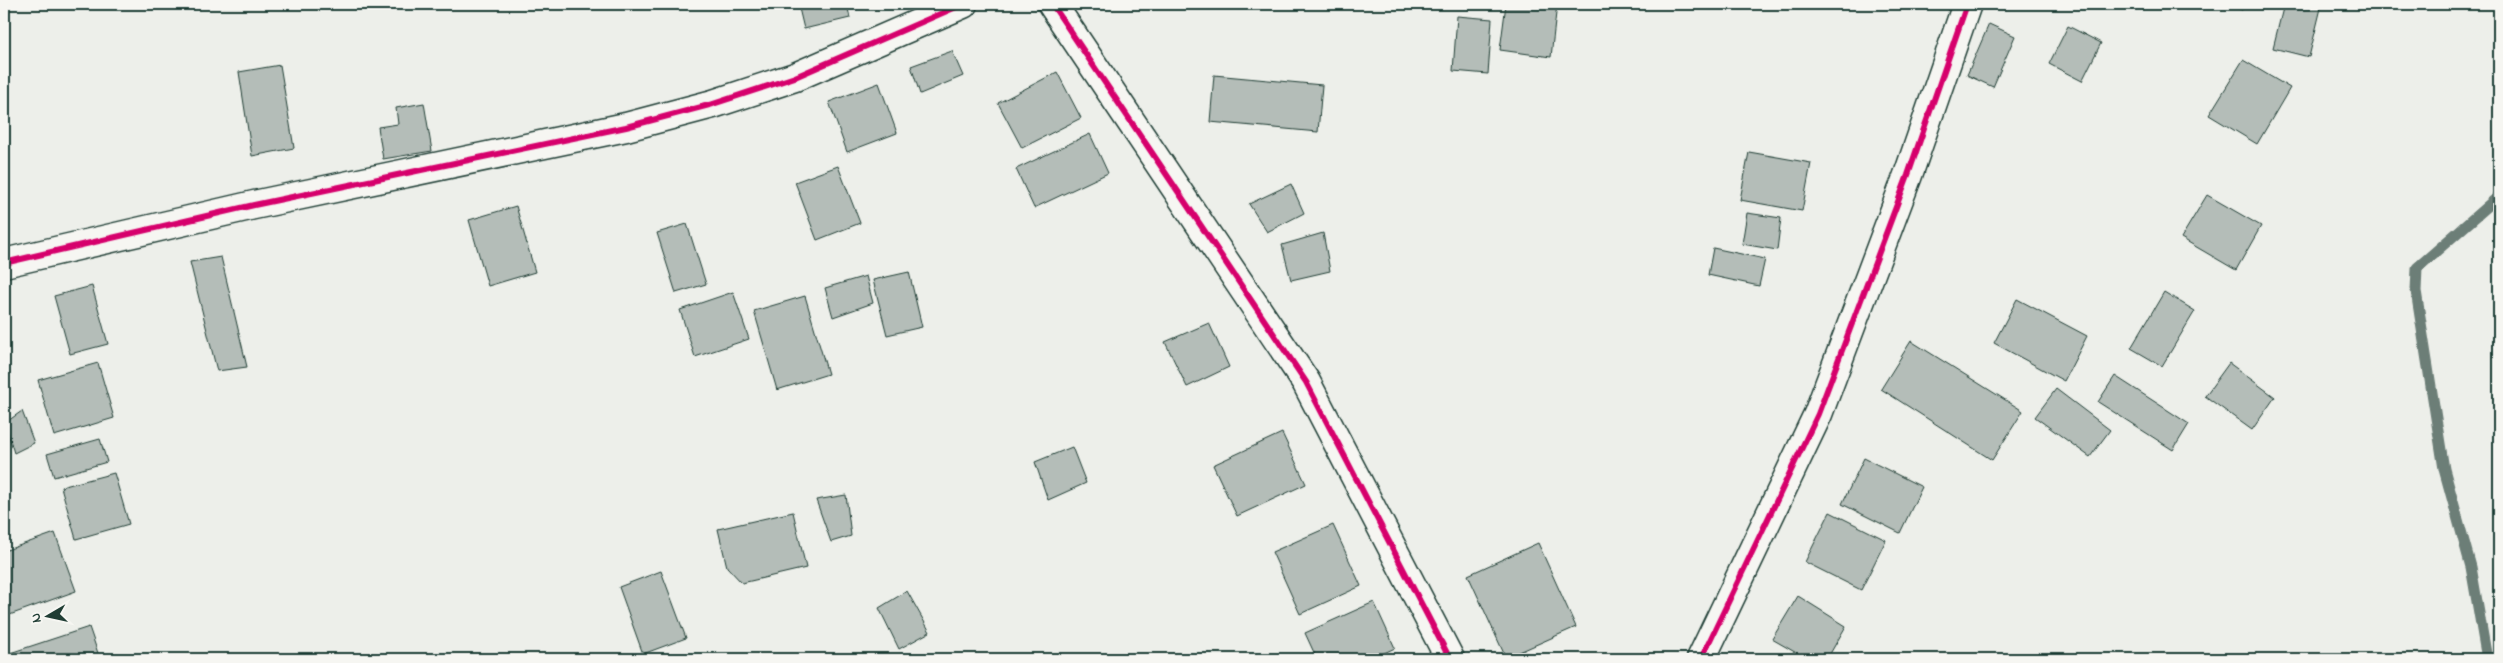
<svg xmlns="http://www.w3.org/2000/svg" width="2503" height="663" font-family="'Indie Flower',sans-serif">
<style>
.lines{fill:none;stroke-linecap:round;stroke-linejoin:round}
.stream{stroke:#6c7e77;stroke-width:11}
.building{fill:#b4bdb8;stroke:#1f3d34}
.minor-casing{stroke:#1f3d34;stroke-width:31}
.minor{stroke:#f6f6f2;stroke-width:28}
.cycleway-casing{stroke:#f6f6f2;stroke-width:9}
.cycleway{stroke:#d6006c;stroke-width:6}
</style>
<rect width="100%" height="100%" fill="#edefea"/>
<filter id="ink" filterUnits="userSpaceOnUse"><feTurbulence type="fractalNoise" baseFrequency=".02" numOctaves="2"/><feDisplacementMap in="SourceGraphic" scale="10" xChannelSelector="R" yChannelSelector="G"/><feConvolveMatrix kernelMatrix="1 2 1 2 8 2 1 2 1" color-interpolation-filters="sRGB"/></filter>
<g filter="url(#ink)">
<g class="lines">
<!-- stream -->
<path class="stream" d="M 2487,659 L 2471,567 L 2444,469 L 2416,291 L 2417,268 L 2499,196"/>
</g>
<!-- building -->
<path class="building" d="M 798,4 L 847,4 L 850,18 L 804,29 Z
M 1324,4 L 1363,4 L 1324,6 Z
M 1506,4 L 1557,4 L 1551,57 L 1500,50 Z
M 2229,4 L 2244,4 L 2242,10 Z
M 2284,4 L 2322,4 L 2309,57 L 2273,48 Z
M 1457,16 L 1492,19 L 1488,74 L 1453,71 Z
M 1989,24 L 2015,36 L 1993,87 L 1967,75 Z
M 2068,26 L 2101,43 L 2082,81 L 2049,64 Z
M 952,51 L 963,76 L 920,94 L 911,66 Z
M 2243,60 L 2290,88 L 2257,144 L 2209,115 Z
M 280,65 L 294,148 L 252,156 L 239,72 Z
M 1057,72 L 1081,118 L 1022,148 L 998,103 Z
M 1214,75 L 1322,85 L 1318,132 L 1210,122 Z
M 879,83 L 897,133 L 847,152 L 829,102 Z
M 424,103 L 432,151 L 383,159 L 378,127 L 398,124 L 396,108 Z
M 1090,134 L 1108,173 L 1034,208 L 1016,169 Z
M 1749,152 L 1811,163 L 1802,211 L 1740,200 Z
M 838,166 L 860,223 L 817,240 L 795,182 Z
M 1291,184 L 1304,213 L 1267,232 L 1249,204 Z
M 2207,195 L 2261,226 L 2236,270 L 2181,238 Z
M 516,206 L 535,272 L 488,286 L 469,220 Z
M 1747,213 L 1781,218 L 1777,250 L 1742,244 Z
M 687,224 L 706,284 L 676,293 L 657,233 Z
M 1323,233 L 1330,271 L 1291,280 L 1282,245 Z
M 1713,248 L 1765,259 L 1759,286 L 1708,275 Z
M 221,257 L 247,367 L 217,371 L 190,262 Z
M 909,272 L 922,327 L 887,335 L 873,280 Z
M 866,276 L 873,303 L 833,317 L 825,288 Z
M 92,286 L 108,344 L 70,354 L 54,296 Z
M 733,292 L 749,339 L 695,357 L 680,310 Z
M 2164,292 L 2195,311 L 2162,366 L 2131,348 Z
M 805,296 L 828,374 L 777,390 L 754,311 Z
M 2017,299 L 2087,336 L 2064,381 L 1994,343 Z
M 1209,323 L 1229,367 L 1187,387 L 1165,342 Z
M 1911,341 L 2023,411 L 1992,460 L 1881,389 Z
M 98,363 L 114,418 L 54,436 L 38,380 Z
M 2229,363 L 2275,397 L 2252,430 L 2205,396 Z
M 2115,376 L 2189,424 L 2173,450 L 2098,402 Z
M 2056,389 L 2110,430 L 2090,457 L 2035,417 Z
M 22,411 L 34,443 L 14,453 L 5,423 Z
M 1282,433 L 1306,484 L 1237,516 L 1213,465 Z
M 100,439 L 107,462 L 54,477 L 47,454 Z
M 1072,447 L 1086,483 L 1048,500 L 1035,462 Z
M 1864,458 L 1922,487 L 1900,533 L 1842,504 Z
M 114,473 L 129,524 L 76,539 L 61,487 Z
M 846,495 L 851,536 L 831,542 L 816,500 Z
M 793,512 L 806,568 L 742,583 L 727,567 L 718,529 Z
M 1830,512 L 1886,540 L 1861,590 L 1805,562 Z
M 1333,525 L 1361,586 L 1300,614 L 1272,552 Z
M 55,533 L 76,591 L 4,617 L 4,551 Z
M 1538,543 L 1576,627 L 1506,658 L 1468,575 Z
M 661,571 L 686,638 L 643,654 L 619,587 Z
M 907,591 L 930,632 L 899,649 L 879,608 Z
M 1798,596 L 1846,626 L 1827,659 L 1807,659 L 1772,639 Z
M 1374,602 L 1395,648 L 1371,659 L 1317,659 L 1305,633 Z
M 89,627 L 100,659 L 4,659 L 4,655 Z"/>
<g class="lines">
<defs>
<path id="minor" d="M 1052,4 L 1306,382 L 1450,659
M 4,263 L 254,205 L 626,127 L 713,104 L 795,77 L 963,4
M 1701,659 L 1818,414 L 1908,175 L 1967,4"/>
</defs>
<!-- minor casing -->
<use href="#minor" class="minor-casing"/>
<!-- minor -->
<use href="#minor" class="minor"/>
<defs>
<path id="cycleway" d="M 1052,4 L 1306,382 L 1450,659
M 4,263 L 254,205 L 626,127 L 713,104 L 795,77 L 963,4
M 1701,659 L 1818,414 L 1908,175 L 1967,4"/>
</defs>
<!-- cycleway casing -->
<use href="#cycleway" class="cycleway-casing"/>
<!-- cycleway -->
<use href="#cycleway" class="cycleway"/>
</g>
</g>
<!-- margin -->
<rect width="2503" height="663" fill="none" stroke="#f6f6f2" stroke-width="20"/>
<rect x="10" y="10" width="2483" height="643" fill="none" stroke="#1f3d34" stroke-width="2" filter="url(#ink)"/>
<!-- north arrow -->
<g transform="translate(48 616) rotate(261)" stroke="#f6f6f2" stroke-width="4" paint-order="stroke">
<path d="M0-4L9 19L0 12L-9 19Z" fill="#1f3d34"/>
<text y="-8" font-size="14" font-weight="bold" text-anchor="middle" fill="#1f3d34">N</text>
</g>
</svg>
